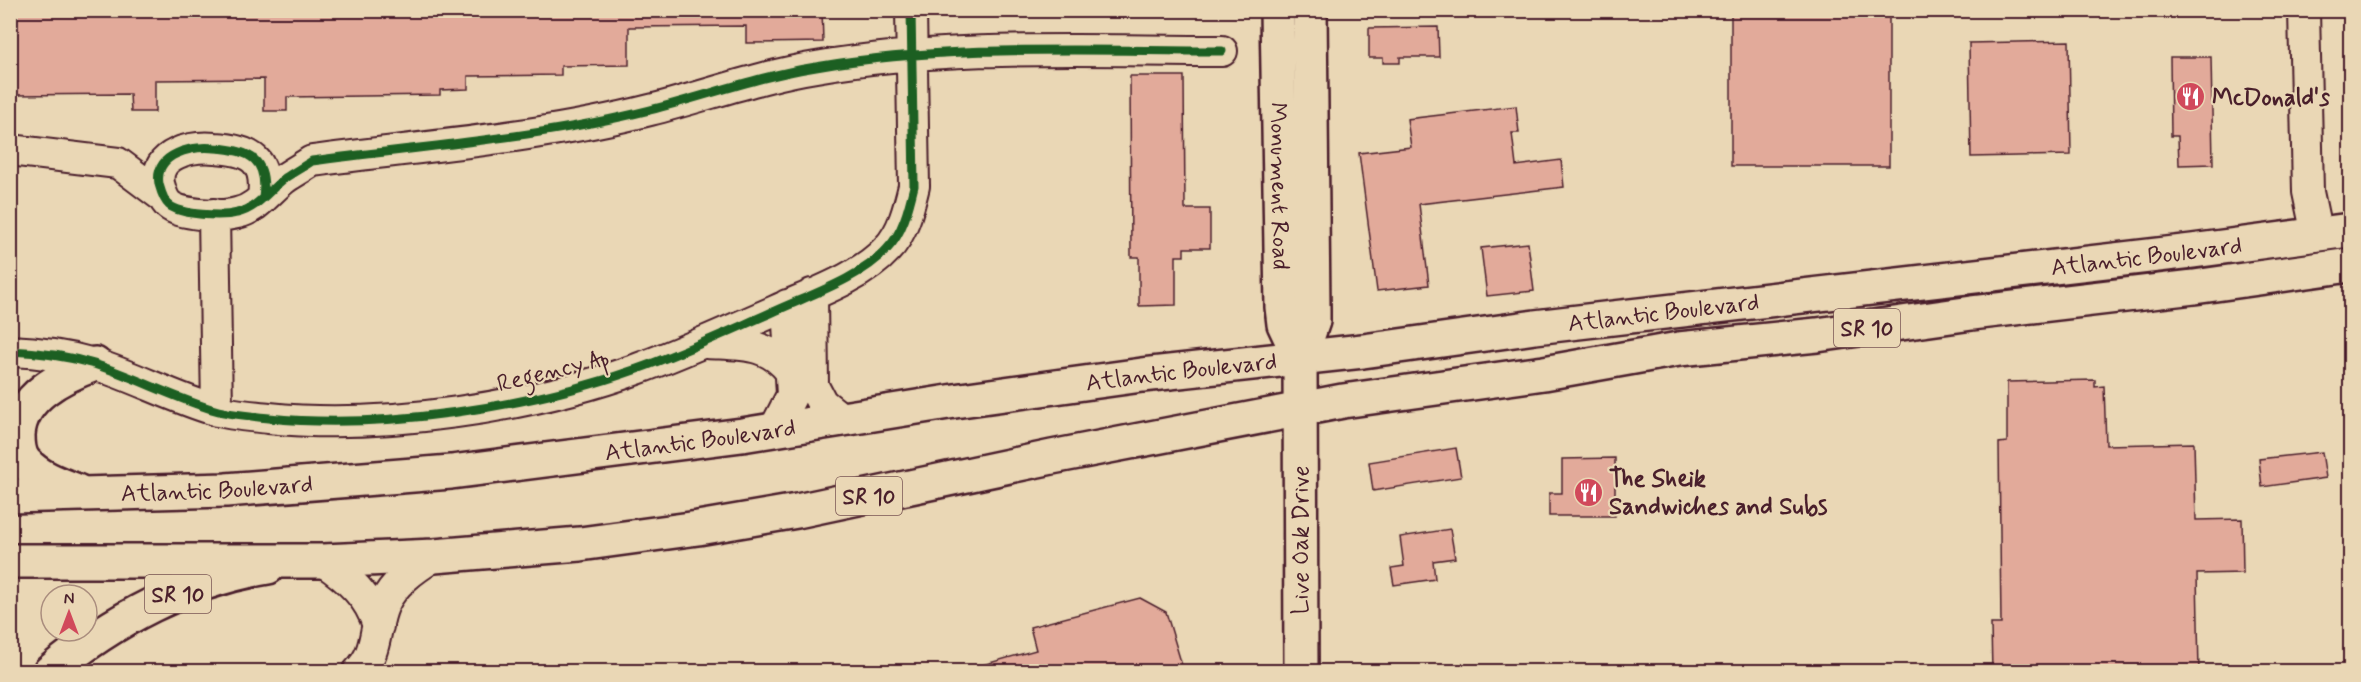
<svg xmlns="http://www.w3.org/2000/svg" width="2361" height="682" font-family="Mynerve,sans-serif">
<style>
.building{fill:#e2aa9a;stroke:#4a1f2b;stroke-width:1.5}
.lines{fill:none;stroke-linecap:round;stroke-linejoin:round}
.minor-casing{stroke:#4a1f2b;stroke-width:34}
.major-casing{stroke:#4a1f2b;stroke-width:38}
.highway-casing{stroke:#4a1f2b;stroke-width:38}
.minor{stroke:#ead7b5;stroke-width:30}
.major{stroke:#ead7b5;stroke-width:33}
.highway{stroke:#ead7b5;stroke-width:33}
.cycleway-casing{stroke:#ead7b5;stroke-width:13}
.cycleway{stroke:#1b5e20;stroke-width:9}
.labels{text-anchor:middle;stroke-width:4.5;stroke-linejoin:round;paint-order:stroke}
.shield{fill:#ead7b5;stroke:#7a5654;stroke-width:1.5}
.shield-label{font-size:22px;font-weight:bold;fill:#4a1f2b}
.poi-label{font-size:24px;font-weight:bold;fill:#4a1f2b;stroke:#ead7b5;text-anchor:start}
.street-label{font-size:24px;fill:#4a1f2b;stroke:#ead7b5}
</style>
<rect width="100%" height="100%" fill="#ead7b5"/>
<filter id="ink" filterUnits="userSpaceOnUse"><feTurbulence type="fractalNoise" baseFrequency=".0167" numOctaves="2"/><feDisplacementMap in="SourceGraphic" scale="12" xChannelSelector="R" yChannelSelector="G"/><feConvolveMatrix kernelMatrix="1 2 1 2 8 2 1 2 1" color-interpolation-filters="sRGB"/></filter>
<g filter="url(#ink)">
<!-- building -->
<path class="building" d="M 10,10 L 822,10 L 823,42 L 746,43 L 746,26 L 629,27 L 629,65 L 561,66 L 561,75 L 468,76 L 468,89 L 440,90 L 440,95 L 287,97 L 287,111 L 264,111 L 264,79 L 155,80 L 155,112 L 131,112 L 130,94 L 10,95 Z
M 1731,10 L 1889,10 L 1889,166 L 1731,166 Z
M 1438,27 L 1439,57 L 1400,57 L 1400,63 L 1383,63 L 1383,58 L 1369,58 L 1369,28 Z
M 2069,41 L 2071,155 L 1971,157 L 1969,43 Z
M 2170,57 L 2211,57 L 2213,164 L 2179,165 L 2178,136 L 2171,136 Z
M 1130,76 L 1184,76 L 1185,209 L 1210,209 L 1210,248 L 1184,248 L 1184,256 L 1176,256 L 1176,305 L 1139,306 L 1139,257 L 1131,257 Z
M 1516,106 L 1519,133 L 1512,133 L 1516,166 L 1561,160 L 1564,187 L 1419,204 L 1429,285 L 1377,291 L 1359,153 L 1411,147 L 1407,119 Z
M 1528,243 L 1534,291 L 1487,296 L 1481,248 Z
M 2095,380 L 2095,387 L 2104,386 L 2106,445 L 2194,443 L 2196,520 L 2242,519 L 2243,573 L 2197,574 L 2199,672 L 1992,672 L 1991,624 L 2001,624 L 1999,443 L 2007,442 L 2007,382 Z
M 1456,448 L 1461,477 L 1373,491 L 1369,462 Z
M 2322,452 L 2326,478 L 2262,487 L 2259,459 Z
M 1615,458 L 1615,516 L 1549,516 L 1549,493 L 1562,493 L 1562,459 Z
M 1450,529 L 1455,558 L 1433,561 L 1435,579 L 1394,585 L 1391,568 L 1404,566 L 1400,537 Z
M 1140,598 L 1166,612 L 1184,672 L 976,672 L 975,667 L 1036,650 L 1030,627 Z"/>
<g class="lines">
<defs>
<path id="minor" d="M 2304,10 L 2308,192 L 2317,235
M 10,150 L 118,163 L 162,196
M 263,198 C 268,160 251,150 215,148 C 192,146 154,153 159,184 C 161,191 163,200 169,205 C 181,215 222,217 237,213 C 257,209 269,190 285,178 C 294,172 303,167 312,161 C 424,146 540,138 650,110 C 706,96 759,76 816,67 C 950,44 1087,51 1222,51
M 214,214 L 217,411
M 812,294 L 813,386 L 822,403 L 842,419
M 707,343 C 742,345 768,342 791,372
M 10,351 C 39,352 67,356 94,364 C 135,377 174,398 215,410 C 232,415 252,416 269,418 C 381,430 532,407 637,369 C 684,352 729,331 775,311 C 810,295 861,278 887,249 C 903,233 909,207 914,186 L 911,10
M 774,430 L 792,395 L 787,305
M 323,561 C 348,578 370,597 378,626
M 358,672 C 379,652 373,628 384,604 C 393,583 415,568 434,556"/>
<g id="major">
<path id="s1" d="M 1277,10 L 1282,307 L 1284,324 L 1300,358"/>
<path d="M 50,672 C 112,620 188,580 268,567"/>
<path d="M 1301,672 L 1300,358 L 1313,321 L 1313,311 L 1310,10"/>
</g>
<g id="highway">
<path d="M 77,491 C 58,484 38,477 25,462 C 19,455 18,444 18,435 C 20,396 62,376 95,364"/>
<path id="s2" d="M 10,496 L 226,490 L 451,472 L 742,435 L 961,400 L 1142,375 L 1363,351 L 1535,327 L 2192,251 L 2350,230"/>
<path d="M 10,561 L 323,561 L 434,556 L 580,544 L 698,528 L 797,511 L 1052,457 L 1343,401 L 1544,373 L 1679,349 L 1817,335 L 1972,313 L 2194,287 L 2350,265"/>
</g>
</defs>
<!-- minor casing -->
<use href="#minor" class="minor-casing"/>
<!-- major casing -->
<use href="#major" class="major-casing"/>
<!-- highway casing -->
<use href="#highway" class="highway-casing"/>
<!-- minor -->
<use href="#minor" class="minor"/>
<!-- major -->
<use href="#major" class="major"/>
<!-- highway -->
<use href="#highway" class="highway"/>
<defs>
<path id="cycleway" d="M 263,198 C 268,160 251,150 215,148 C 192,146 154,153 159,184 C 161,191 163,200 169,205 C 181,215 222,217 237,213 C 257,209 269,190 285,178 C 294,172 303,167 312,161 C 424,146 540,138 650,110 C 706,96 759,76 816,67 C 950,44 1087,51 1222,51
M 10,351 C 39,352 67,356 94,364 C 135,377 174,398 215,410 C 232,415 252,416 269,418 C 381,430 532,407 637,369 C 684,352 729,331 775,311 C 810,295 861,278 887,249 C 903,233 909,207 914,186 L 911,10"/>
</defs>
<!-- cycleway casing -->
<use href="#cycleway" class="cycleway-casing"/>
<!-- cycleway -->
<use href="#cycleway" class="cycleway"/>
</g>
</g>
<!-- icons -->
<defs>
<symbol id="restaurant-disc" viewBox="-11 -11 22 22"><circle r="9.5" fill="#d1495b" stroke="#ead7b5"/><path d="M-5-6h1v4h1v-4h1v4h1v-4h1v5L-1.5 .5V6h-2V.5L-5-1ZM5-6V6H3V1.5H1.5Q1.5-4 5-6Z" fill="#fff"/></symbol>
</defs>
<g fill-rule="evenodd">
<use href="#restaurant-disc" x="2174" y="80" width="33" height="33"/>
<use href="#restaurant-disc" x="1572" y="476" width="33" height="33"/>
</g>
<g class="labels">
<!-- shield labels -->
<g class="shield">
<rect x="1834" y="309" width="66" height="38" rx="4.5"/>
<rect x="836" y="477" width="66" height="38" rx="4.5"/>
<rect x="145" y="575" width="66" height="38" rx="4.5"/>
</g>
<g class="shield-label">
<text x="1867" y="336">SR 10</text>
<text x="869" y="504">SR 10</text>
<text x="178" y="602">SR 10</text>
</g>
<!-- poi labels -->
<g class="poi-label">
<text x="2212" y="105">McDonald's</text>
<text x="1609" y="486">The Sheik<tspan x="1609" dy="28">Sandwiches and Subs</tspan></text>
</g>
<!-- street labels -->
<g class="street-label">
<text dy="8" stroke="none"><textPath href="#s1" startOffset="176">Monument Road</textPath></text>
<text dy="8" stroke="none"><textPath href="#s2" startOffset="2151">Atlantic Boulevard</textPath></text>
<text dy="8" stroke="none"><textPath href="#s2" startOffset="1665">Atlantic Boulevard</textPath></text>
<text transform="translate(553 370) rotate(-14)" y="8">Regency Ap</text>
<text dy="8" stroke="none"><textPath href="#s2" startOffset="1179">Atlantic Boulevard</textPath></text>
<text dy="8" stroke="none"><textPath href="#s2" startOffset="693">Atlantic Boulevard</textPath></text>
<text dy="8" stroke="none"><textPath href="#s2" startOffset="207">Atlantic Boulevard</textPath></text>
<text transform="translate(1300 540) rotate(-90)" y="8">Live Oak Drive</text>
</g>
</g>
<!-- margin -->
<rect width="2361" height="682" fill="none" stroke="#ead7b5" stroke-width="36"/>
<rect x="18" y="18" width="2325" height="646" fill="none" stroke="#4a1f2b" stroke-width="2" filter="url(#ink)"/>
<!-- north arrow -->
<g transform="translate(69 613)"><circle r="28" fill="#ead7b5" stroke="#aa8d7e" stroke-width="1.5"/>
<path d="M0-4.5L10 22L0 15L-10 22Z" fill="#d1495b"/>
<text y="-9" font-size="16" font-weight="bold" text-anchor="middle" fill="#4a1f2b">N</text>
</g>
</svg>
